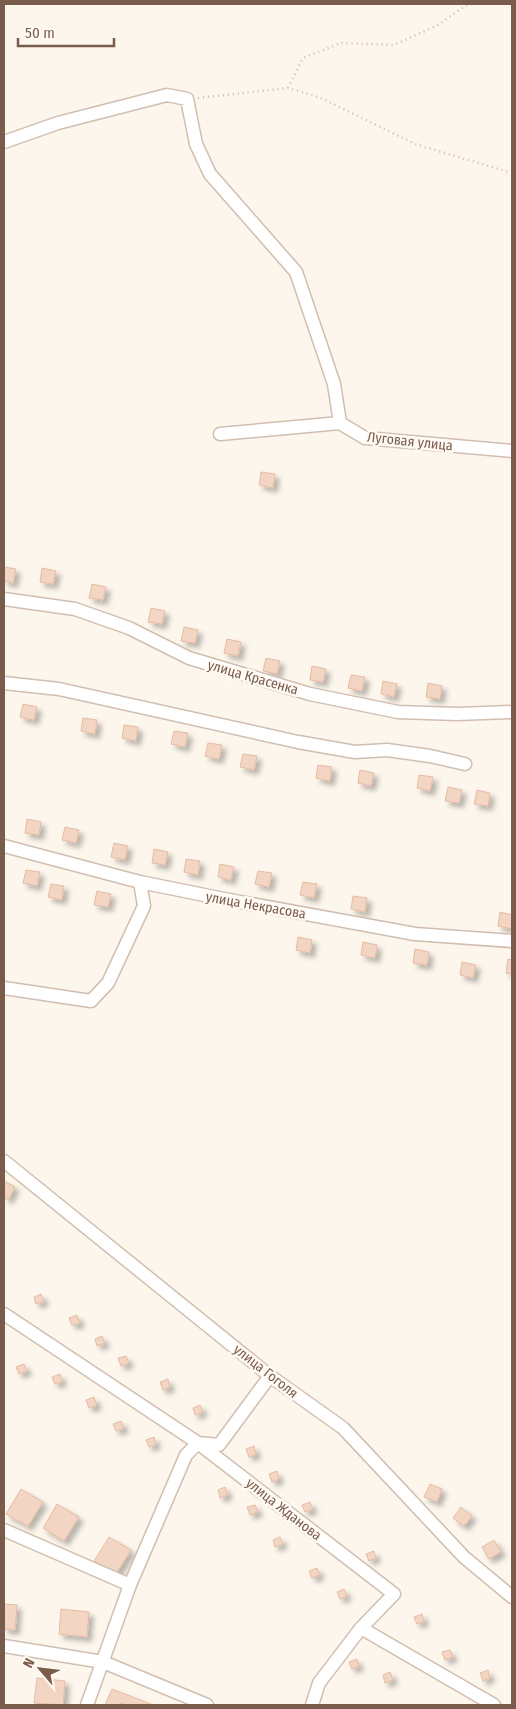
<svg xmlns="http://www.w3.org/2000/svg" width="516" height="1709" font-family="'Fira Sans Condensed',sans-serif">
<style>
.building{fill:#f3d5c3;stroke:#e6bba3;filter:url(#shadow)}
.lines{fill:none;stroke-linecap:round;stroke-linejoin:round}
.minor-casing{stroke:#d1beb0;stroke-width:15}
.path{stroke:#d9b8a5;stroke-width:2.5;stroke-dasharray:1 4;stroke-linecap:butt}
.minor{stroke:#fff;stroke-width:12}
.labels{text-anchor:middle;stroke-width:5;stroke-linejoin:round;paint-order:stroke}
.street-label{font-size:14px;fill:#7a5c4d;stroke:#fffaf3}
</style>
<defs>
<filter id="shadow"><feDropShadow dx="4.5" dy="4.5" stdDeviation="2.5" flood-color="#0004"/></filter>
</defs>
<rect width="100%" height="100%" fill="#fdf6ec"/>
<!-- building -->
<path class="building" d="M 261,472 L 275,474 L 273,488 L 259,485 Z
M 4,567 L 16,569 L 13,583 L 4,581 Z
M 42,568 L 56,571 L 53,584 L 40,582 Z
M 92,584 L 106,587 L 103,600 L 89,598 Z
M 151,608 L 165,611 L 162,624 L 148,622 Z
M 184,627 L 198,630 L 195,643 L 181,641 Z
M 227,639 L 241,642 L 238,656 L 224,653 Z
M 266,658 L 280,661 L 277,674 L 263,671 Z
M 312,666 L 326,669 L 323,682 L 310,680 Z
M 351,675 L 365,677 L 362,691 L 348,688 Z
M 383,681 L 397,684 L 394,697 L 381,694 Z
M 428,683 L 442,686 L 440,699 L 426,697 Z
M 23,704 L 37,707 L 34,720 L 20,717 Z
M 83,718 L 97,720 L 95,734 L 81,731 Z
M 124,725 L 138,727 L 136,741 L 122,738 Z
M 174,731 L 188,733 L 185,747 L 171,744 Z
M 208,743 L 222,745 L 219,759 L 205,756 Z
M 243,754 L 257,756 L 254,770 L 240,767 Z
M 318,765 L 332,767 L 330,781 L 316,778 Z
M 360,770 L 374,773 L 371,786 L 358,783 Z
M 419,775 L 433,777 L 430,791 L 417,788 Z
M 448,787 L 462,790 L 459,803 L 445,801 Z
M 477,790 L 490,793 L 488,806 L 474,804 Z
M 27,819 L 41,822 L 39,835 L 25,833 Z
M 65,827 L 79,830 L 76,843 L 62,840 Z
M 114,843 L 128,846 L 125,860 L 111,857 Z
M 154,849 L 168,852 L 165,865 L 152,863 Z
M 186,859 L 200,861 L 198,875 L 184,872 Z
M 220,864 L 234,867 L 231,880 L 218,877 Z
M 26,870 L 40,872 L 37,886 L 23,883 Z
M 258,871 L 272,873 L 269,887 L 255,884 Z
M 303,882 L 317,884 L 314,898 L 300,895 Z
M 51,884 L 64,886 L 62,900 L 48,897 Z
M 97,891 L 111,894 L 108,907 L 94,905 Z
M 353,896 L 367,898 L 365,912 L 351,909 Z
M 500,912 L 512,915 L 512,929 L 498,926 Z
M 298,937 L 312,940 L 310,953 L 296,950 Z
M 363,942 L 377,945 L 375,958 L 361,955 Z
M 415,949 L 429,952 L 427,965 L 413,963 Z
M 508,959 L 512,960 L 512,974 L 506,973 Z
M 462,962 L 476,965 L 473,978 L 460,975 Z
M 4,1181 L 15,1187 L 8,1200 L 4,1197 Z
M 41,1294 L 44,1301 L 36,1304 L 34,1297 Z
M 77,1315 L 80,1323 L 72,1325 L 69,1318 Z
M 102,1336 L 105,1343 L 97,1346 L 95,1339 Z
M 126,1356 L 129,1363 L 121,1366 L 118,1358 Z
M 24,1364 L 27,1371 L 19,1374 L 16,1367 Z
M 60,1374 L 62,1382 L 55,1384 L 52,1377 Z
M 168,1379 L 170,1387 L 163,1390 L 160,1382 Z
M 94,1397 L 97,1405 L 89,1408 L 86,1400 Z
M 200,1405 L 203,1412 L 195,1415 L 193,1408 Z
M 121,1421 L 124,1428 L 116,1431 L 113,1424 Z
M 154,1437 L 156,1444 L 149,1447 L 146,1440 Z
M 254,1446 L 256,1454 L 249,1457 L 246,1449 Z
M 277,1471 L 279,1479 L 272,1482 L 269,1474 Z
M 430,1484 L 442,1489 L 437,1502 L 424,1497 Z
M 225,1487 L 228,1495 L 220,1498 L 218,1490 Z
M 21,1489 L 43,1502 L 28,1526 L 6,1514 Z
M 310,1502 L 313,1509 L 305,1512 L 302,1505 Z
M 57,1504 L 79,1517 L 64,1541 L 43,1528 Z
M 255,1505 L 258,1512 L 250,1515 L 247,1507 Z
M 461,1507 L 472,1516 L 464,1526 L 453,1518 Z
M 109,1537 L 131,1550 L 116,1574 L 94,1561 Z
M 280,1537 L 283,1544 L 275,1547 L 273,1540 Z
M 494,1540 L 501,1552 L 489,1559 L 482,1547 Z
M 374,1551 L 376,1558 L 369,1561 L 366,1554 Z
M 317,1568 L 320,1575 L 312,1578 L 309,1571 Z
M 344,1589 L 347,1596 L 340,1599 L 337,1592 Z
M 4,1604 L 17,1605 L 15,1630 L 4,1629 Z
M 61,1609 L 89,1612 L 87,1637 L 59,1634 Z
M 422,1614 L 424,1621 L 417,1624 L 414,1617 Z
M 450,1650 L 453,1657 L 445,1660 L 442,1652 Z
M 357,1659 L 359,1666 L 352,1669 L 349,1662 Z
M 488,1670 L 490,1678 L 483,1681 L 480,1673 Z
M 390,1672 L 393,1680 L 385,1683 L 383,1675 Z
M 37,1678 L 65,1681 L 63,1705 L 34,1703 Z
M 112,1689 L 153,1705 L 126,1705 L 120,1703 L 119,1705 L 105,1705 Z"/>
<g class="lines">
<defs>
<path id="minor" d="M 4,142 L 58,123 L 167,95 L 187,99 L 196,144 L 210,174 L 296,272 L 334,384 L 340,423
M 220,434 L 340,423 L 365,438 L 512,451
M 4,599 L 75,609 L 129,628 L 189,658 L 310,694 L 398,712 L 457,714 L 512,712
M 4,683 L 59,689 L 298,742 L 355,752 L 387,750 L 430,756 L 465,764
M 4,846 L 140,882 L 224,899 L 415,934 L 512,941
M 4,988 L 91,1001 L 108,983 L 144,906 L 140,882
M 4,1161 L 270,1376 L 343,1428 L 464,1557 L 512,1597
M 4,1314 L 198,1443 L 394,1594 L 361,1628 L 494,1705
M 4,1530 L 130,1585
M 4,1646 L 103,1662 L 207,1705
M 87,1705 L 130,1585 L 186,1455 L 198,1443 L 219,1445 L 270,1376
M 312,1705 L 319,1683 L 361,1628"/>
</defs>
<!-- minor casing -->
<use href="#minor" class="minor-casing"/>
<!-- path -->
<path class="path" d="M 288,88 L 303,58 L 341,43 L 394,45 L 438,25 L 468,4
M 198,98 L 288,88 L 321,98 L 415,144 L 512,173"/>
<!-- minor -->
<use href="#minor" class="minor"/>
</g>
<g class="labels">
<!-- street labels -->
<g class="street-label">
<text transform="translate(410 441) rotate(6)" y="5">Луговая улица</text>
<text transform="translate(253 677) rotate(16)" y="5">улица Красенка</text>
<text transform="translate(256 905) rotate(10)" y="5">улица Некрасова</text>
<text transform="translate(266 1371) rotate(38)" y="5">улица Гоголя</text>
<text transform="translate(284 1509) rotate(38)" y="5">улица Жданова</text>
</g>
</g>
<!-- border -->
<rect width="516" height="1709" fill="none" stroke="#7a5c4d" stroke-width="10"/>
<!-- north arrow -->
<g transform="translate(40 1669) rotate(298)" stroke="#fffaf3" stroke-width="4" paint-order="stroke">
<path d="M0-4L9 19L0 12L-9 19Z" fill="#7a5c4d"/>
<text y="-8" font-size="14" font-weight="bold" text-anchor="middle" fill="#7a5c4d">N</text>
</g>
<!-- scale -->
<path d="M18 38v8h96v-8" fill="none" stroke="#7a5c4d" stroke-width="2.5"/>
<text x="25" y="38" font-size="15" fill="#7a5c4d" stroke="#fffaf3" stroke-width="4" paint-order="stroke">50 m</text>
</svg>
